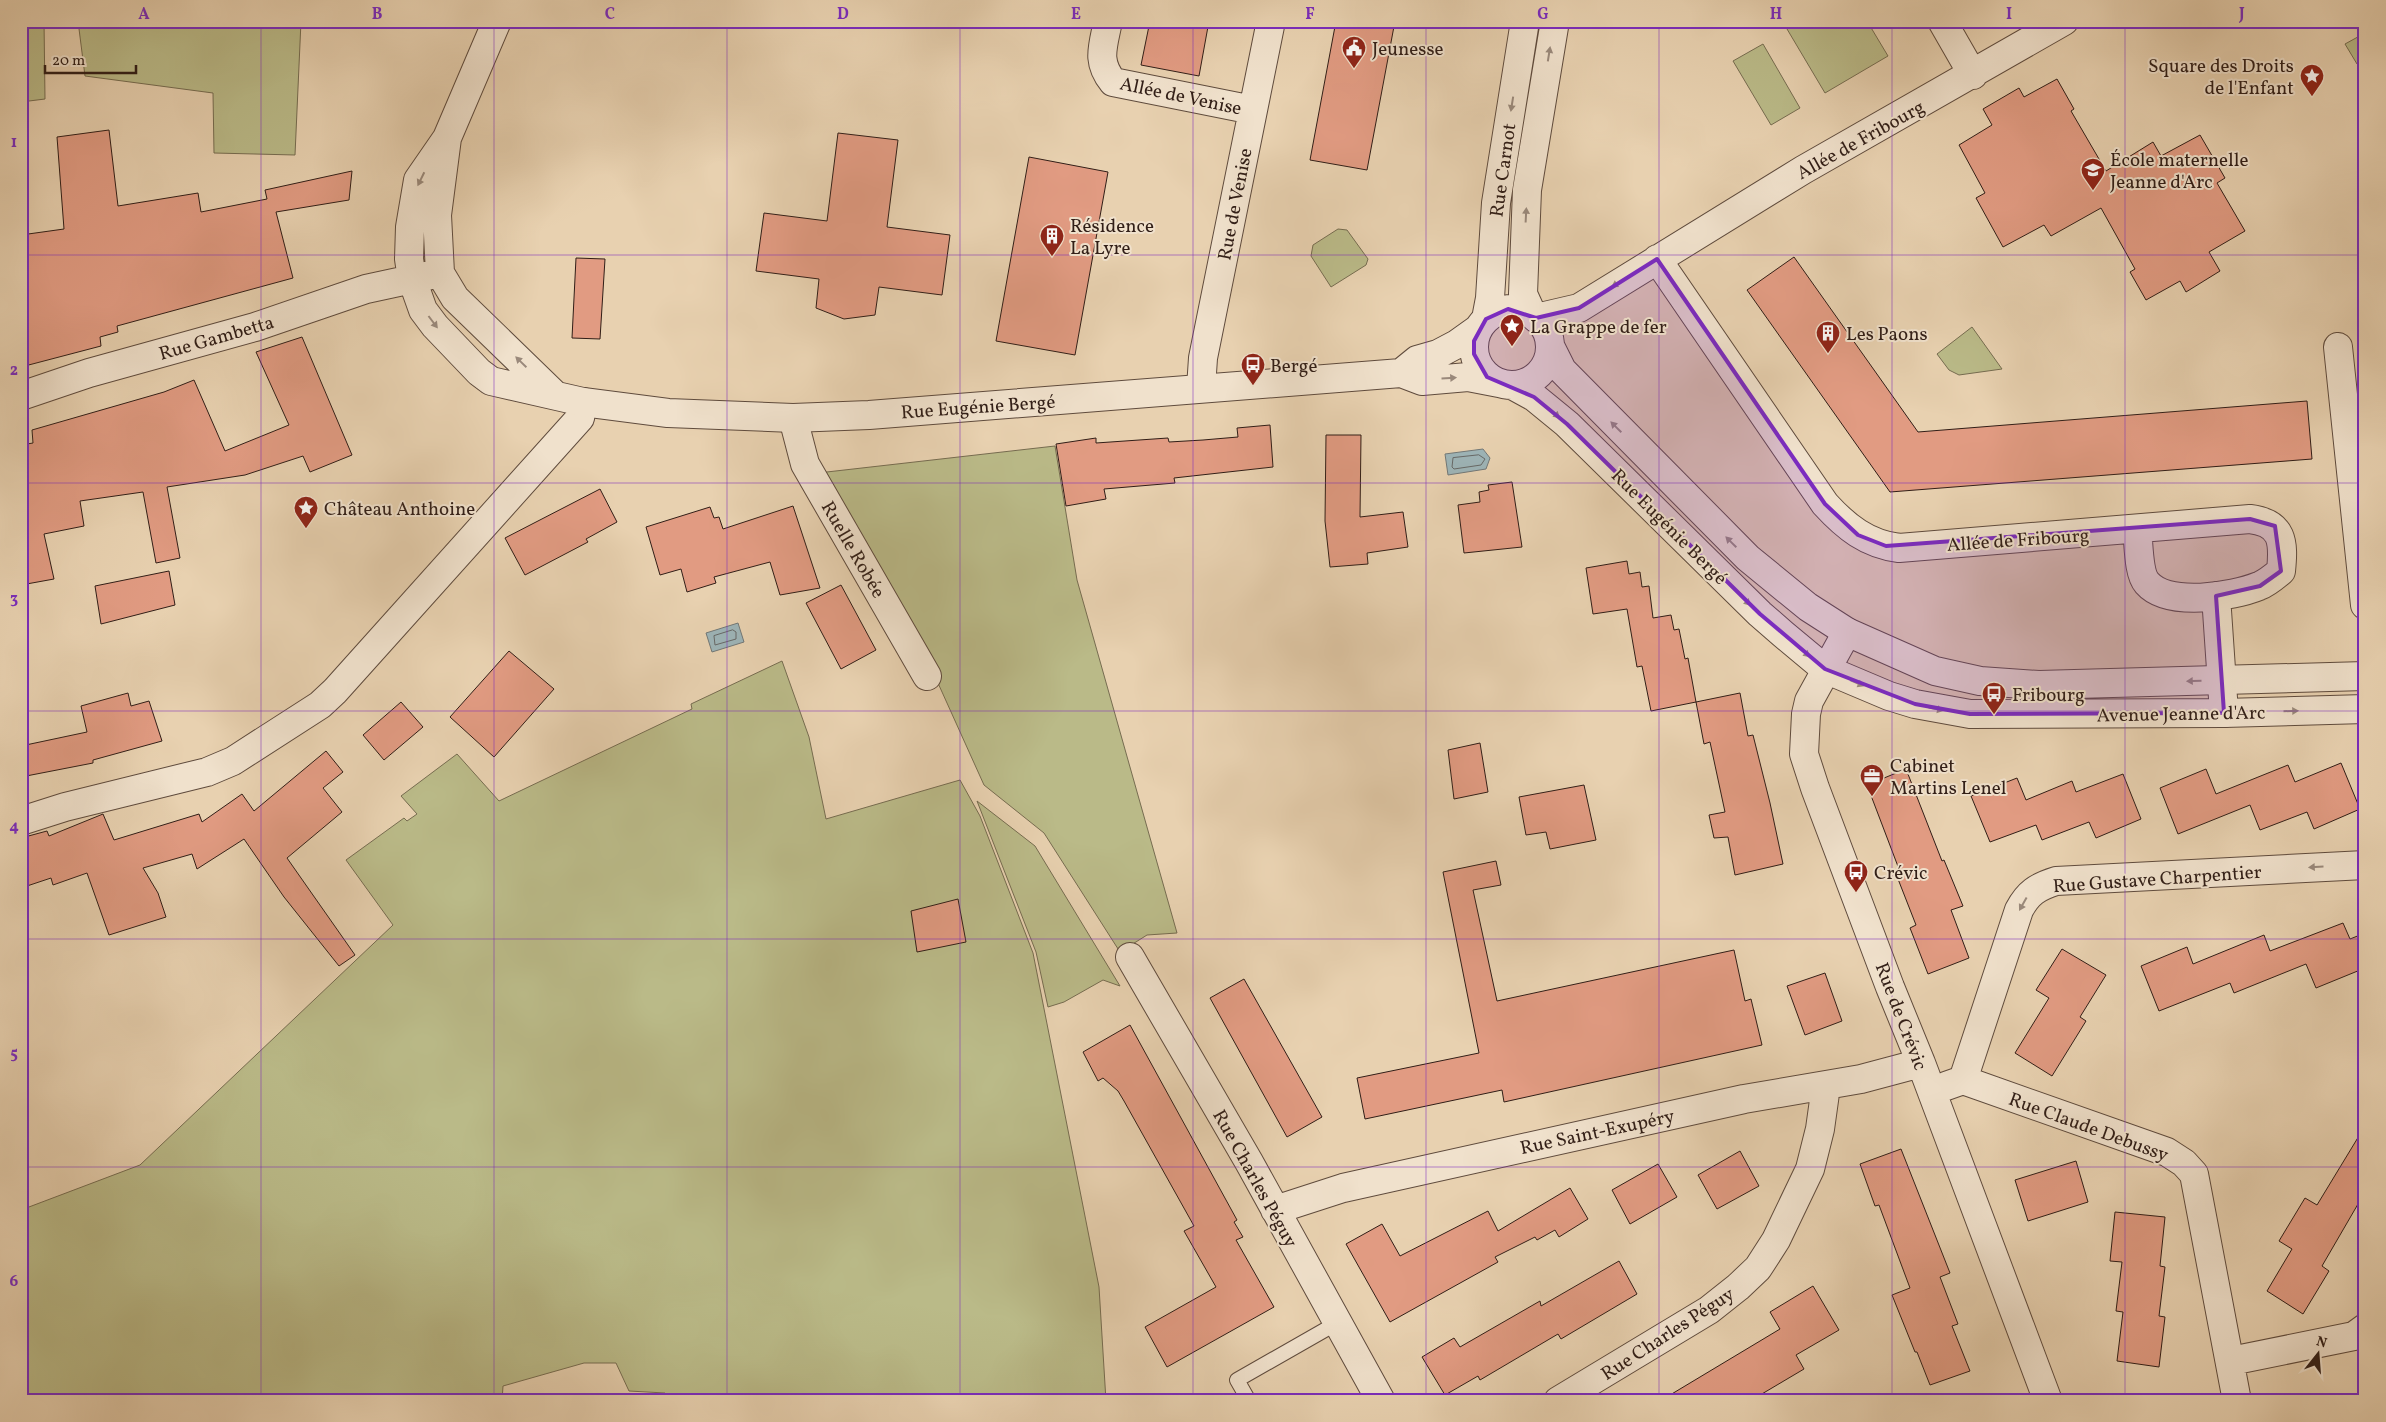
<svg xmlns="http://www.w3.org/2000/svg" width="2386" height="1422" font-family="Vollkorn,serif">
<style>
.green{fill:#baba88;stroke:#766c50}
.water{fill:#9db4b7;stroke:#727877}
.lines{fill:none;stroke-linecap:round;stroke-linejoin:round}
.shore{stroke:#676967;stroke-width:1}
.building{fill:#e19b82;stroke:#311e17}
.service-casing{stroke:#5f4b3d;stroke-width:16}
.minor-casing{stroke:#5f4b3d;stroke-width:30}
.tertiary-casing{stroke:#5f4b3d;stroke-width:30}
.service{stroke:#f0e1cc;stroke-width:14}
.minor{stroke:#f0e1cc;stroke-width:28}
.tertiary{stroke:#f0e1cc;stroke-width:28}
.oneway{fill:#9a897b}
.marked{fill:#7b2cbf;fill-opacity:0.2;stroke:#7b2cbf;stroke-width:4;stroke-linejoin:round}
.grid{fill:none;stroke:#7b2cbf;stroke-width:1;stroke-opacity:0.55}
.labels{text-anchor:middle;stroke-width:4;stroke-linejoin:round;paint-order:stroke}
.poi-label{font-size:19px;fill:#311e17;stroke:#f0e1cc;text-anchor:start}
.street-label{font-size:19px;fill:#311e17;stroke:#f0e1cc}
.neatline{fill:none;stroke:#7b2cbf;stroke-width:2}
.grid-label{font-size:16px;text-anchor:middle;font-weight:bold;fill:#7b2cbf}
</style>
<rect width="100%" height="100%" fill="#e8d1b0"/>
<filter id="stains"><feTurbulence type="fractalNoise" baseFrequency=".004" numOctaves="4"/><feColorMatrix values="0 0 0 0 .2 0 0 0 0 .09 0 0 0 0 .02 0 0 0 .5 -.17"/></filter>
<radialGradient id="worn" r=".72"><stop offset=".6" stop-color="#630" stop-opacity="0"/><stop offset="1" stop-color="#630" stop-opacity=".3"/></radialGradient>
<!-- green -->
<path class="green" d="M 21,21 L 44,21 L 45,99 L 21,102 Z
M 78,21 L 301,21 L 295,155 L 214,153 L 213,93 L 85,76 Z
M 1800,21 L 1867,21 L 1888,56 L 1825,93 L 1787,29 Z
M 2365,33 L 2365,60 L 2357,64 L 2345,44 Z
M 1763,44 L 1800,108 L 1771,125 L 1733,61 Z
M 1338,229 L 1347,230 L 1368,259 L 1366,265 L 1331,287 L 1311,256 L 1313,245 Z
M 1972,327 L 2002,369 L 1959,375 L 1949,370 L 1937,354 Z
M 1055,446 L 1077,580 L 1177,933 L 1147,935 L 1120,952 L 1044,833 L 984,785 L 933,672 L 818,473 Z
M 782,661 L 809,737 L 826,819 L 960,780 L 980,816 L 1033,953 L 1099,1287 L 1106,1401 L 667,1401 L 665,1393 L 629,1391 L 616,1363 L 584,1363 L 503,1386 L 502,1401 L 21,1401 L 21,1210 L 140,1165 L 393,925 L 346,860 L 404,818 L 407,821 L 417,814 L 401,796 L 457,754 L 499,801 L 692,709 L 691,704 Z
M 977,801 L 1035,846 L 1120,986 L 1103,980 L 1064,1002 L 1048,1007 L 1036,952 Z"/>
<!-- water -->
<path class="water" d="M 1483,449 L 1490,458 L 1486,469 L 1448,475 L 1445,454 Z
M 738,623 L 744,642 L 712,652 L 706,633 Z"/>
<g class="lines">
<!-- shore -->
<path class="shore" d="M 1479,455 L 1485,459 L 1481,465 L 1454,469 L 1452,467 L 1453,458 Z
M 733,630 L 736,632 L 736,639 L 715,645 L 714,636 Z"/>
</g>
<!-- building -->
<path class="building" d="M 1150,21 L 1209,21 L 1199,76 L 1141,65 Z
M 1336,21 L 1395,21 L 1367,170 L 1310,160 Z
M 2057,79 L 2074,109 L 2071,111 L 2106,171 L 2153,142 L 2161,156 L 2200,135 L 2225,178 L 2217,183 L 2245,231 L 2209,252 L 2220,271 L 2186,292 L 2180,281 L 2146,300 L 2130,272 L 2135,269 L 2101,208 L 2051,236 L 2044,225 L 2003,247 L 1976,198 L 1985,193 L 1959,145 L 1992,125 L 1983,109 L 2019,88 L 2024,97 Z
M 109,130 L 118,206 L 198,193 L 201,212 L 267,199 L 265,190 L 352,171 L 349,200 L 276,212 L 293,278 L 117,326 L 118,332 L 100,337 L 101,346 L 21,367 L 21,235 L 64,229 L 57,137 Z
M 838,133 L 898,140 L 887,227 L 950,235 L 942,295 L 879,287 L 875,315 L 844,319 L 816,308 L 819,279 L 756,271 L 764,213 L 827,221 Z
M 1029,157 L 1108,172 L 1075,355 L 996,341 Z
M 1794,257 L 1918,432 L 2307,401 L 2312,459 L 1890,492 L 1747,290 Z
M 576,258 L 605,259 L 600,339 L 572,338 Z
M 302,337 L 352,455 L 310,472 L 303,456 L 245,475 L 167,487 L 180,558 L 156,563 L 143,492 L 80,501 L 84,526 L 44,534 L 54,579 L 21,585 L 21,445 L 33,443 L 32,430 L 164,392 L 194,380 L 225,451 L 289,425 L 256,352 Z
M 1270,425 L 1273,467 L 1174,478 L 1175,483 L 1104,489 L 1106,499 L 1066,506 L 1056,444 L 1096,438 L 1096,443 L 1168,438 L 1169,442 L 1203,440 L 1238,437 L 1237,428 Z
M 1326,435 L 1361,435 L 1360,517 L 1403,512 L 1408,547 L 1367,553 L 1368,564 L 1330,567 L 1325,521 Z
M 1512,482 L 1522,547 L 1464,553 L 1458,505 L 1480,502 L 1479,492 L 1489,490 L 1488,485 Z
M 600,489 L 617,522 L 586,539 L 588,542 L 525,575 L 505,538 Z
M 793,506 L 820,588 L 780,595 L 770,562 L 714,577 L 716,583 L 687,592 L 681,569 L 660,575 L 646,527 L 710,507 L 714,518 L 719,517 L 723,529 Z
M 1627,561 L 1629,574 L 1640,572 L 1642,587 L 1649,586 L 1653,618 L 1671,615 L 1674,630 L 1679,629 L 1685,659 L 1688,658 L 1696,702 L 1651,711 L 1642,666 L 1637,667 L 1627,609 L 1593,614 L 1586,568 Z
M 169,571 L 175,605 L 101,624 L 95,586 Z
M 841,585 L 876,650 L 841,669 L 806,603 Z
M 509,651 L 554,689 L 494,757 L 450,717 Z
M 128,693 L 131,706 L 149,701 L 162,741 L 93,760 L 93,763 L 21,777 L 21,746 L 87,732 L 81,706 Z
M 1740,693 L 1748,736 L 1753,735 L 1770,803 L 1783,864 L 1735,875 L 1728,837 L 1714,838 L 1709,815 L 1725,812 L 1710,742 L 1704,744 L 1696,702 Z
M 401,702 L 423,727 L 384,760 L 363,735 Z
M 1480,743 L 1488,792 L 1454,799 L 1448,750 Z
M 326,751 L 343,772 L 323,788 L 342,812 L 287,858 L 355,955 L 339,966 L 284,897 L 244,839 L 197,869 L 192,854 L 143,868 L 158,893 L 166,917 L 109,935 L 87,873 L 53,885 L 51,878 L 21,888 L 21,838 L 47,831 L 49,836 L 103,814 L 114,840 L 199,814 L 202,822 L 242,794 L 254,811 Z
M 2341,763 L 2360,809 L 2314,829 L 2307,812 L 2260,830 L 2250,805 L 2178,834 L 2160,788 L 2206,769 L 2216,794 L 2288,765 L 2295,782 Z
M 1906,769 L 1942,861 L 1944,860 L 1963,906 L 1951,910 L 1969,958 L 1928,974 L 1910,928 L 1916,925 L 1898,879 L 1902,877 L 1867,785 Z
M 2123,774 L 2141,819 L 2096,838 L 2089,822 L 2042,840 L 2036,825 L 1990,842 L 1971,796 L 2017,778 L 2026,800 L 2072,781 L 2076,792 Z
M 1584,785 L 1596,840 L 1550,849 L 1546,832 L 1526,835 L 1519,797 Z
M 1496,861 L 1501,885 L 1473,890 L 1497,1001 L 1734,950 L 1745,1001 L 1751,999 L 1762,1045 L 1504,1102 L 1502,1090 L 1365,1119 L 1357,1078 L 1479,1053 L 1443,872 Z
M 958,899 L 966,942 L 917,952 L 911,911 Z
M 2343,923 L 2350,939 L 2365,933 L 2365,968 L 2316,988 L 2306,964 L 2234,993 L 2230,983 L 2159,1011 L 2141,966 L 2187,947 L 2193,964 L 2264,935 L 2270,951 Z
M 2062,949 L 2106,975 L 2080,1017 L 2086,1021 L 2052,1076 L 2015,1053 L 2049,998 L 2036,990 Z
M 1825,973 L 1842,1021 L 1805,1035 L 1787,986 Z
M 1244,979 L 1322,1117 L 1287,1137 L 1210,998 Z
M 1130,1025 L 1237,1220 L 1234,1222 L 1243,1237 L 1236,1240 L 1274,1307 L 1167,1367 L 1145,1327 L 1216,1287 L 1184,1231 L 1194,1226 L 1124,1101 L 1118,1091 L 1103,1078 L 1098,1081 L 1083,1052 Z
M 2365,1126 L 2365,1192 L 2322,1266 L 2329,1271 L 2303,1314 L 2267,1291 L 2292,1249 L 2279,1241 L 2305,1198 L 2317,1205 Z
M 1901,1149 L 1950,1273 L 1940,1277 L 1958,1324 L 1952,1326 L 1970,1371 L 1930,1385 L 1917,1352 L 1915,1352 L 1892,1295 L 1910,1288 L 1879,1205 L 1875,1206 L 1860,1164 Z
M 1740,1151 L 1759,1186 L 1717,1209 L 1698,1175 Z
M 2076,1161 L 2088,1202 L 2028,1221 L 2015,1180 Z
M 1658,1164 L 1677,1197 L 1630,1224 L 1612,1190 Z
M 1570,1188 L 1588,1219 L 1559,1237 L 1555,1230 L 1537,1240 L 1535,1237 L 1495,1257 L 1498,1262 L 1390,1322 L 1346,1244 L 1382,1224 L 1400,1256 L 1488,1211 L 1498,1231 Z
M 2115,1212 L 2165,1217 L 2160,1266 L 2165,1267 L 2159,1316 L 2165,1317 L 2159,1367 L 2117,1361 L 2123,1312 L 2116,1311 L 2122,1262 L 2110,1261 Z
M 1619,1261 L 1637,1294 L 1561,1339 L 1558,1334 L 1480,1380 L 1478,1376 L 1445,1395 L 1422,1357 L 1454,1338 L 1460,1347 L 1540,1301 L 1541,1306 Z
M 1813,1286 L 1839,1330 L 1796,1355 L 1804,1369 L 1750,1401 L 1660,1401 L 1780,1329 L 1770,1312 Z"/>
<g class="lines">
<defs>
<path id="service" d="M 1249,1401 L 1237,1380 L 1337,1323"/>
<path id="minor" d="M 1108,21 C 1103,47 1096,61 1113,82 L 1253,110
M 1942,21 L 1973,75
M 1657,259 L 1825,504 C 1846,527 1867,544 1899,548 L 2250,519 C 2283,523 2284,542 2281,571 C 2274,577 2267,583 2259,586 C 2232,597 2168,607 2147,583 C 2138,573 2139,543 2137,530
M 1536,318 L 1579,308 L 1803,170 L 2064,21
M 2338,347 L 2365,605
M 1201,388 L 1203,358 L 1271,21
M 793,418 L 805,464 L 927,676
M 2216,596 L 2224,713
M 1847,632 L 1809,701 L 1806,714 L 1804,754 L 1815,788 L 1890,987 L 1921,1063 L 2048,1401
M 21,821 L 65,807 L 207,772 L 233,761 L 320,705 L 335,691 L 580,418 L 583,402
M 1130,957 L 1249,1162 L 1381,1401
M 1963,1080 L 2019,910 C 2028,893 2037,887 2056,881 L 2365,865
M 1946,1086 L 1963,1080 L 2167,1152 L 2184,1163 L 2194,1174 L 2237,1401
M 1275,1210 L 1343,1188 L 1744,1099 L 1861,1079 L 1921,1063
M 2231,1361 L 2354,1336 L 2365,1328
M 1558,1401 L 1709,1310 L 1738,1287 L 1758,1268 L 1776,1240 L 1810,1169 L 1820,1129 L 1826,1086"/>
<path id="tertiary" d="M 497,21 L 447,138 L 437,215 L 440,273 L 455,298 L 555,395
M 447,138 L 418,180 L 410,227 L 409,259 L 412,279 L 423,310 L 435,326 L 479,372 L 491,381 L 583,402 L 668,413 L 793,418 L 869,415 L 1401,373 L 1422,381 L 1468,377 L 1499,383
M1474 347a38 38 0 1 1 76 0a38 38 0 1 1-76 0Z
M 1532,314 L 1523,294 L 1527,190 L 1555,21
M 1486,319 L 1490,298 L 1496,203 L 1525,21
M 1550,346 L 1562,370 L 1748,558 L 1808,607 L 1847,632 L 1935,671 L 1980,681 L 2039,685 L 2365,676
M 1401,373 L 1417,360 L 1438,354 L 1457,344 L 1478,329
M 1514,386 L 1534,397 L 1567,424 L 1760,614 L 1783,634 L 1825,669 L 1889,696 L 1915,704 L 1970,714 L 2224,713 L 2365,709
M 21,396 L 89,373 L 255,327 L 366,289 L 440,273"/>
</defs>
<!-- service casing -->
<use href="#service" class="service-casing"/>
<!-- minor casing -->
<use href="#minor" class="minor-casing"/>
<!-- tertiary casing -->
<use href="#tertiary" class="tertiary-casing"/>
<!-- service -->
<use href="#service" class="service"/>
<!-- minor -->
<use href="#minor" class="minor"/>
<!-- tertiary -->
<use href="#tertiary" class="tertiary"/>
</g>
<!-- one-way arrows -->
<defs><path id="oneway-solid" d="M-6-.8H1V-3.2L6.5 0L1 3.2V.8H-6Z" transform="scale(1.25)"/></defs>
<g class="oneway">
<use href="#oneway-solid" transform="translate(1549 54) rotate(-81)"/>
<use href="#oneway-solid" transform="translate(1512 104) rotate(99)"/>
<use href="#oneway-solid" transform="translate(421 179) rotate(116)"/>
<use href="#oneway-solid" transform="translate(1526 215) rotate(-87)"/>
<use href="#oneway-solid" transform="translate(1618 283) rotate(148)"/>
<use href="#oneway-solid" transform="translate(433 322) rotate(53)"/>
<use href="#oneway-solid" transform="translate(521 362) rotate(-136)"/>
<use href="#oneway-solid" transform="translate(1449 378) rotate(-4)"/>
<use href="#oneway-solid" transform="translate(1554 413) rotate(40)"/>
<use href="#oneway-solid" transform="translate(1616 427) rotate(-135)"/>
<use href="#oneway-solid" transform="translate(1731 542) rotate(-135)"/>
<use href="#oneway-solid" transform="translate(1745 600) rotate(45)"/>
<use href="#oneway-solid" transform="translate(1804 652) rotate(40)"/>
<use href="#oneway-solid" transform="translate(2194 681) rotate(178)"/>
<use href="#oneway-solid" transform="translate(1857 683) rotate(23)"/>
<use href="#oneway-solid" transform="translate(1936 709) rotate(12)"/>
<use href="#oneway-solid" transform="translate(2291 711) rotate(-2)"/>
<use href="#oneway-solid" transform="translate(2316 867) rotate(177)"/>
<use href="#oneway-solid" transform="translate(2023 904) rotate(119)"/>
</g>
<!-- marked area -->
<path class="marked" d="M 1657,259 L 1825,504 L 1858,535 L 1886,546 L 2250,519 L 2275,526 L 2281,571 L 2260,586 L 2216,596 L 2224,713 L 1970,714 L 1915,704 L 1825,669 L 1760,614 L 1567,424 L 1534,397 L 1487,377 L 1474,354 L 1474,341 L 1486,319 L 1508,309 L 1536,318 L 1579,308 Z"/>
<!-- grid -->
<path class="grid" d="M 261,21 L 261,1401M 494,21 L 494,1401M 727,21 L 727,1401M 960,21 L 960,1401M 1193,21 L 1193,1401M 1426,21 L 1426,1401M 1659,21 L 1659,1401M 1892,21 L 1892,1401M 2125,21 L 2125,1401M 21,255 L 2365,255M 21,483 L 2365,483M 21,711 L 2365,711M 21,939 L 2365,939M 21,1167 L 2365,1167"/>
<!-- icons -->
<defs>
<symbol id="civic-pin" viewBox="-11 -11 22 30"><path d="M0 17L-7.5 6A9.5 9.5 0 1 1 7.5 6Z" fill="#8f2418" stroke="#f0e1cc"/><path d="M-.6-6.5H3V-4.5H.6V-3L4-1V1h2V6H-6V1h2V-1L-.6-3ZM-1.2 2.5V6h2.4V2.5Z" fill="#fff"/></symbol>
<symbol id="sight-pin" viewBox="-11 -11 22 30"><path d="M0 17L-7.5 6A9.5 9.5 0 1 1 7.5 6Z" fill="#8f2418" stroke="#f0e1cc"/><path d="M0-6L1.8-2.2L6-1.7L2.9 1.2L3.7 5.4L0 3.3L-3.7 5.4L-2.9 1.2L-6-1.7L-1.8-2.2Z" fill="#fff"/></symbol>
<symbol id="school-pin" viewBox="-11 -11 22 30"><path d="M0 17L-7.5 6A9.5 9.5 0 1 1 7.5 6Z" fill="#8f2418" stroke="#f0e1cc"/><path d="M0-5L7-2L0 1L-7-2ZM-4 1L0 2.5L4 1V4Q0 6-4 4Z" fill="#fff"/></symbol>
<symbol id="building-pin" viewBox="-11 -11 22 30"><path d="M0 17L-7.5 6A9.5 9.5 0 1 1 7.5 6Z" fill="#8f2418" stroke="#f0e1cc"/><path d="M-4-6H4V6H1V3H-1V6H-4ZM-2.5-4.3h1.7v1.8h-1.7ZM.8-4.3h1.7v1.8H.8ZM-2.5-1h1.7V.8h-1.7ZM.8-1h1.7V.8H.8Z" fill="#fff"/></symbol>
<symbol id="bus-pin" viewBox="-11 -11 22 30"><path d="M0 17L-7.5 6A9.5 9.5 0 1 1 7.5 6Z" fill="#8f2418" stroke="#f0e1cc"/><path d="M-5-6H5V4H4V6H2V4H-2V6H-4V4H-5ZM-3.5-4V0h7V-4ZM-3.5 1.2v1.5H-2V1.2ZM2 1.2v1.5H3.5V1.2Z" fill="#fff"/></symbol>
<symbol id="office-pin" viewBox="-11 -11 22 30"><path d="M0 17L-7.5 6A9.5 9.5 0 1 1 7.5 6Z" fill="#8f2418" stroke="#f0e1cc"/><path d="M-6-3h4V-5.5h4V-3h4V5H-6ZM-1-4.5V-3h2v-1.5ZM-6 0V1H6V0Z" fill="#fff"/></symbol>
</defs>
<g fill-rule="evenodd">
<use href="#civic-pin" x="1340" y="34" width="28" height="38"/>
<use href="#sight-pin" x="2298" y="62" width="28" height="38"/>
<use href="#school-pin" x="2079" y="156" width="28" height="38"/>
<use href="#building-pin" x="1038" y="222" width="28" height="38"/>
<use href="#sight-pin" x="1498" y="312" width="28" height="38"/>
<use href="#building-pin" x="1814" y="319" width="28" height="38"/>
<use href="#bus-pin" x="1239" y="351" width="28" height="38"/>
<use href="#sight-pin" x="292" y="494" width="28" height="38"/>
<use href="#bus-pin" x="1980" y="680" width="28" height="38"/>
<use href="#office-pin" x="1858" y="762" width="28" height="38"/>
<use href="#bus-pin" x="1842" y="858" width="28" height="38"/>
</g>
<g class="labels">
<!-- poi labels -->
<g class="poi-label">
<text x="1372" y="55">Jeunesse</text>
<text x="2294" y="72" text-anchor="end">Square des Droits<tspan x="2294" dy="22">de l'Enfant</tspan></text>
<text x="2110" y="166">École maternelle<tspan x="2110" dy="22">Jeanne d'Arc</tspan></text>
<text x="1070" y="232">Résidence<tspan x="1070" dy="22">La Lyre</tspan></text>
<text x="1530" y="333">La Grappe de fer</text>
<text x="1846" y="340">Les Paons</text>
<text x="1270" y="372">Bergé</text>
<text x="324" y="515">Château Anthoine</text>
<text x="2012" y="701">Fribourg</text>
<text x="1890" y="772">Cabinet<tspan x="1890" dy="22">Martins Lenel</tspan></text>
<text x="1874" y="879">Crévic</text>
</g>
<!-- street labels -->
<g class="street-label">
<text transform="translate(1181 95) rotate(12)" y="7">Allée de Venise</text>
<text transform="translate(1860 139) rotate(-29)" y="7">Allée de Fribourg</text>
<text transform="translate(1502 170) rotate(-82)" y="7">Rue Carnot</text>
<text transform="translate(1234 204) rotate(-79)" y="7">Rue de Venise</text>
<text transform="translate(216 337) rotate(-16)" y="7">Rue Gambetta</text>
<text transform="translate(978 406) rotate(-4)" y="7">Rue Eugénie Bergé</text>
<text transform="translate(1670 526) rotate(45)" y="7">Rue Eugénie Bergé</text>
<text transform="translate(2018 539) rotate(-4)" y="7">Allée de Fribourg</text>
<text transform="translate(854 549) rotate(60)" y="7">Ruelle Robée</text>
<text transform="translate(2181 713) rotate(-1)" y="7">Avenue Jeanne d'Arc</text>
<text transform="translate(2157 878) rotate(-4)" y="7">Rue Gustave Charpentier</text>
<text transform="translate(1902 1016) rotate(69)" y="7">Rue de Crévic</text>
<text transform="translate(2089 1126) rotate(20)" y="7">Rue Claude Debussy</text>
<text transform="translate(1597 1131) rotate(-12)" y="7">Rue Saint-Exupéry</text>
<text transform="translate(1256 1178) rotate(61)" y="7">Rue Charles Péguy</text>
<text transform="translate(1667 1333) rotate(-33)" y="7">Rue Charles Péguy</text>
</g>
</g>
<!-- margin -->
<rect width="2386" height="1422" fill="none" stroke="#e8d1b0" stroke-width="55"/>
<!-- north arrow -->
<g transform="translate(2318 1354) rotate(17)" stroke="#f0e1cc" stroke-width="4" paint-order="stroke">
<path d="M0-4L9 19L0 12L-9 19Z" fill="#311e17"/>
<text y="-8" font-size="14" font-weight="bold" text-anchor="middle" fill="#311e17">N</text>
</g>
<!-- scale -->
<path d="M45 65v8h91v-8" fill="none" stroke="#311e17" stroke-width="2.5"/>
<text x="52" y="65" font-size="15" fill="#311e17" stroke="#f0e1cc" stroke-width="4" paint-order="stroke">20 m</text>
<rect x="28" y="28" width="2330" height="1366" class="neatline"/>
<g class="grid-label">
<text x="144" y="19">A</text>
<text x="377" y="19">B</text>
<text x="610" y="19">C</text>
<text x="843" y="19">D</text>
<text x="1076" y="19">E</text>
<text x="1310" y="19">F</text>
<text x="1543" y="19">G</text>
<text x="1776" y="19">H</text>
<text x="2009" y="19">I</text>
<text x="2242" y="19">J</text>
<text x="14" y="147">1</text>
<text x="14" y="375">2</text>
<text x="14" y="603">3</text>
<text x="14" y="831">4</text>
<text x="14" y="1058">5</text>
<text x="14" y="1286">6</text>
</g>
<rect width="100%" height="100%" filter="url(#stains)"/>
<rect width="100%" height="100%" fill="url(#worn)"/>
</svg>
